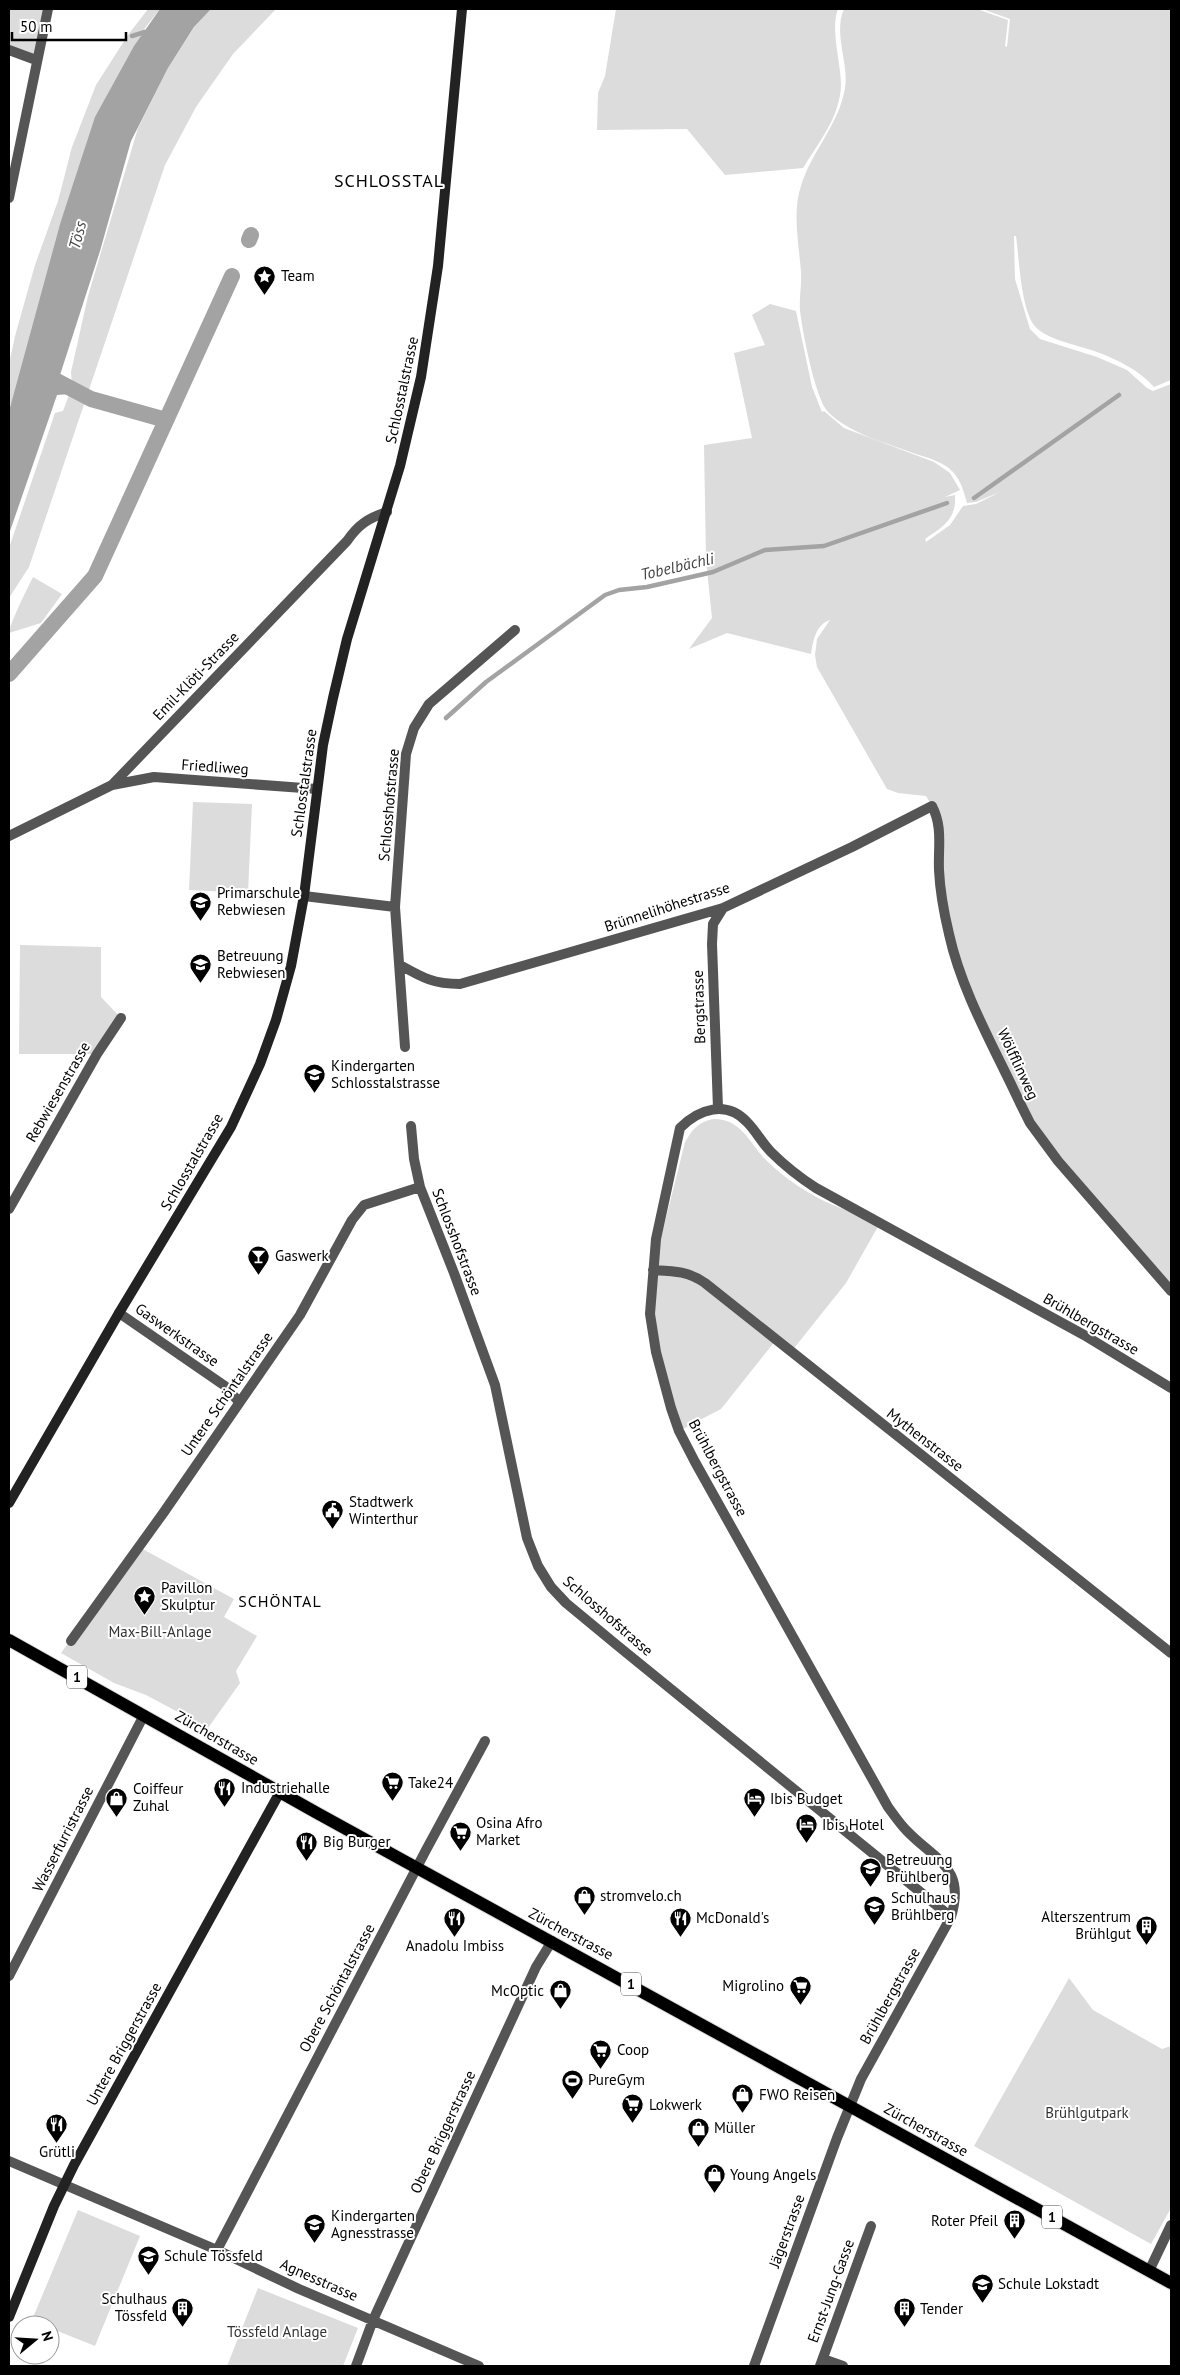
<svg xmlns="http://www.w3.org/2000/svg" width="1180" height="2375" font-family="'PT Sans',sans-serif">
<style>
.green{fill:#dcdcdc}
.water{fill:#a3a3a3}
.lines{fill:none;stroke-linecap:round;stroke-linejoin:round}
.stream{stroke:#a3a3a3;stroke-width:4.5}
.canal{stroke:#a3a3a3;stroke-width:16}
.primary-casing{stroke:#dbdbdb;stroke-width:14}
.minor{stroke:#555;stroke-width:10}
.secondary{stroke:#222;stroke-width:10}
.primary{stroke:#000;stroke-width:12}
.labels{text-anchor:middle;stroke-width:4;stroke-linejoin:round;paint-order:stroke}
.shield{fill:#fff;stroke:#4c4c4c;stroke-width:1}
.shield-label{font-size:14px;font-weight:bold;fill:#000}
.poi-label{font-size:15px;fill:#000;stroke:#fff;text-anchor:start}
.street-label{font-size:15px;fill:#000;stroke:#fff}
.park-label{font-size:15px;fill:#333;stroke:#fff}
.water-label{font-size:16px;font-style:italic;fill:#444;stroke:#fff}
.neighbourhood-label{font-size:16px;letter-spacing:1px;fill:#000;stroke:#fff}
.quarter-label{font-size:18px;letter-spacing:1px;fill:#000;stroke:#fff}
</style>
<rect width="100%" height="100%" fill="#fff"/>
<!-- green -->
<path class="green" d="M 9,9 L 48,9 L 36,60 L 9,50 Z
M 148,9 L 160,9 L 145,28 L 60,224 L 9,411 L 9,364 L 15,336 L 35,265 L 58,201 L 72,147 L 96,85 L 128,35 Z
M 211,9 L 276,9 L 233,54 L 196,107 L 165,165 L 29,567 L 9,598 L 9,548 L 55,413 L 63,411 L 72,387 L 71,372 L 88,296 L 138,128 L 168,68 L 195,26 Z
M 616,9 L 838,9 C 830,29 841,63 841,85 C 840,117 819,142 803,168 L 725,175 L 687,129 L 597,130 L 598,93 L 605,76 Z
M 844,9 L 977,9 L 1008,20 L 1005,46 L 1007,47 L 1010,19 L 982,9 L 1171,9 L 1171,380 L 1154,387 C 1139,370 1118,360 1097,352 C 1079,345 1045,340 1034,325 C 1021,308 1019,258 1016,236 L 1014,236 L 1015,279 L 1030,329 L 1040,339 L 1097,357 L 1127,370 L 1147,388 L 1153,391 L 1171,384 L 1171,1291 L 1058,1161 L 1020,1103 L 949,936 L 932,806 L 926,796 L 898,793 L 887,789 L 817,667 L 815,655 L 817,639 L 830,620 C 816,624 813,641 811,654 L 727,633 L 689,649 L 712,618 L 706,560 L 704,445 L 752,438 L 734,353 L 765,345 L 752,315 L 770,304 L 796,311 L 812,387 L 822,412 L 824,411 L 844,428 L 934,462 L 950,473 L 960,490 L 945,497 L 955,495 C 957,520 942,527 925,539 L 926,542 L 950,525 L 963,506 L 976,504 L 1000,492 L 976,502 L 967,503 C 964,492 961,481 953,472 C 944,462 928,458 916,454 C 887,443 850,434 828,412 C 815,398 802,330 800,310 C 799,297 802,284 801,272 C 799,245 792,212 801,186 C 812,150 839,125 845,88 C 849,62 833,34 844,9 Z
M 33,577 L 62,594 L 41,623 L 9,633 C 9,625 28,587 33,577 Z
M 193,802 L 252,804 L 248,893 L 189,890 Z
M 20,945 L 101,947 L 101,997 L 121,1018 L 97,1054 L 19,1054 Z
M 714,1119 C 742,1119 749,1143 766,1160 C 784,1178 809,1195 833,1205 C 849,1212 865,1216 880,1223 L 846,1283 L 791,1352 L 776,1340 L 721,1409 L 679,1431 L 656,1352 L 653,1270 L 685,1142 C 693,1129 698,1122 714,1119 Z
M 139,1547 L 234,1599 L 224,1617 L 257,1636 L 236,1671 L 240,1683 L 208,1728 L 146,1695 L 114,1683 L 61,1653 Z
M 1069,1978 L 1093,2010 L 1162,2049 L 1171,2046 L 1171,2208 L 1151,2244 L 974,2146 Z
M 78,2210 L 140,2236 L 95,2346 L 50,2328 L 50,2325 L 32,2320 Z
M 258,2288 L 358,2328 L 343,2366 L 227,2366 Z"/>
<!-- water -->
<path class="water" d="M 160,9 L 211,9 L 194,27 L 168,68 L 131,141 L 100,251 L 60,375 L 72,387 L 70,394 L 57,395 L 9,534 L 9,411 L 60,224 L 95,117 L 134,46 Z"/>
<g class="lines">
<!-- stream -->
<path class="stream" d="M 132,36 L 145,32
M 974,498 L 1119,395
M 446,718 L 486,682 L 605,595 L 619,590 L 647,587 L 713,572 L 765,550 L 824,546 L 947,503"/>
<!-- canal -->
<path class="canal" d="M 249,240 L 251,235
M 53,379 L 91,399 L 166,420
M 9,674 L 95,576 L 232,276"/>
<defs>
<path id="primary" d="M 9,1640 L 317,1813 L 1171,2283"/>
</defs>
<!-- primary casing -->
<use href="#primary" class="primary-casing"/>
<!-- minor -->
<path class="minor" d="M 9,50 L 36,60
M 9,198 L 48,9
M 112,785 L 154,777 L 317,789
M 9,836 L 112,785 L 347,541 C 358,525 368,518 387,512
M 304,896 L 395,907 L 405,1047
M 395,907 L 406,754 L 414,728 L 429,704 L 515,630
M 400,965 C 423,978 434,984 460,984 L 723,908 L 852,847 L 932,806 C 943,827 938,847 939,870 C 940,892 944,913 949,934 C 962,993 995,1049 1020,1103 L 1030,1123 L 1058,1161 L 1171,1291
M 718,1108 L 712,944 L 713,924 L 723,908
M 411,1126 L 414,1159 L 420,1187 L 454,1273 L 495,1385 L 527,1538 L 538,1566 L 551,1587 L 566,1603 L 618,1646 L 951,1917
M 9,1209 L 97,1054 L 121,1018
M 653,1270 C 673,1271 688,1271 705,1283 L 1171,1653
M 119,1313 L 225,1386 L 239,1402
M 71,1641 L 164,1512 L 300,1315 L 352,1220 L 364,1205 L 420,1187
M 9,1976 L 144,1715
M 9,2161 L 217,2250 L 299,2289 L 479,2366
M 217,2250 L 426,1850 L 485,1741
M 1149,2271 L 1171,2225
M 823,2359 L 843,2366
M 356,2366 L 373,2320 L 536,1967 L 552,1941
M 754,2366 L 837,2138 L 861,2079 L 951,1917 C 966,1867 936,1861 907,1831 C 900,1824 894,1815 888,1807 L 695,1462 L 679,1431 L 671,1408 L 656,1352 L 650,1314 L 656,1239 L 680,1128 C 699,1109 726,1100 747,1122 C 756,1131 762,1143 771,1152 C 785,1166 799,1177 816,1188 L 1084,1335 L 1171,1388
M 820,2366 L 871,2226"/>
<!-- secondary -->
<path class="secondary" d="M 9,1503 L 119,1313 L 231,1127 L 260,1064 L 276,1020 L 291,966 L 304,896 L 323,745 L 333,698 L 347,639 L 400,466 L 421,377 L 438,266 L 462,9
M 9,2317 L 54,2206 L 74,2165 L 280,1792"/>
<!-- primary -->
<use href="#primary" class="primary"/>
</g>
<!-- icons -->
<defs>
<symbol id="sight-pin" viewBox="-11 -11 22 30"><path d="M0 17L-7.5 6A9.5 9.5 0 1 1 7.5 6Z" fill="#000" stroke="#fff"/><path d="M0-6L1.8-2.2L6-1.7L2.9 1.2L3.7 5.4L0 3.3L-3.7 5.4L-2.9 1.2L-6-1.7L-1.8-2.2Z" fill="#fff"/></symbol>
<symbol id="school-pin" viewBox="-11 -11 22 30"><path d="M0 17L-7.5 6A9.5 9.5 0 1 1 7.5 6Z" fill="#000" stroke="#fff"/><path d="M0-5L7-2L0 1L-7-2ZM-4 1L0 2.5L4 1V4Q0 6-4 4Z" fill="#fff"/></symbol>
<symbol id="bar-pin" viewBox="-11 -11 22 30"><path d="M0 17L-7.5 6A9.5 9.5 0 1 1 7.5 6Z" fill="#000" stroke="#fff"/><path d="M-6-5H6L.8 .8V4.5H3.5V6h-7V4.5H-.8V.8Z" fill="#fff"/></symbol>
<symbol id="civic-pin" viewBox="-11 -11 22 30"><path d="M0 17L-7.5 6A9.5 9.5 0 1 1 7.5 6Z" fill="#000" stroke="#fff"/><path d="M-.6-6.5H3V-4.5H.6V-3L4-1V1h2V6H-6V1h2V-1L-.6-3ZM-1.2 2.5V6h2.4V2.5Z" fill="#fff"/></symbol>
<symbol id="supermarket-pin" viewBox="-11 -11 22 30"><path d="M0 17L-7.5 6A9.5 9.5 0 1 1 7.5 6Z" fill="#000" stroke="#fff"/><path d="M-6-5.5h2.5l.6 2H6L4.5 2H-2.5L-4.4-4H-6ZM-1.5 3.2a1.3 1.3 0 1 0 .1 0ZM3 3.2a1.3 1.3 0 1 0 .1 0Z" fill="#fff"/></symbol>
<symbol id="restaurant-pin" viewBox="-11 -11 22 30"><path d="M0 17L-7.5 6A9.5 9.5 0 1 1 7.5 6Z" fill="#000" stroke="#fff"/><path d="M-5-6h1v4h1v-4h1v4h1v-4h1v5L-1.5 .5V6h-2V.5L-5-1ZM5-6V6H3V1.5H1.5Q1.5-4 5-6Z" fill="#fff"/></symbol>
<symbol id="shop-pin" viewBox="-11 -11 22 30"><path d="M0 17L-7.5 6A9.5 9.5 0 1 1 7.5 6Z" fill="#000" stroke="#fff"/><path d="M-5-2.5h2.3a2.7 3.5 0 0 1 5.4 0H5L5.5 6h-11ZM-1.5-2.5h3a1.5 2.3 0 0 0-3 0Z" fill="#fff"/></symbol>
<symbol id="hotel-pin" viewBox="-11 -11 22 30"><path d="M0 17L-7.5 6A9.5 9.5 0 1 1 7.5 6Z" fill="#000" stroke="#fff"/><path d="M-6-4.5h1.5V1H6V5H4.5V3h-9V5H-6ZM-4 0a1.8 1.8 0 1 1 3.6 0ZM.5 0V-2.5h3Q6-2.5 6 0Z" fill="#fff"/></symbol>
<symbol id="building-pin" viewBox="-11 -11 22 30"><path d="M0 17L-7.5 6A9.5 9.5 0 1 1 7.5 6Z" fill="#000" stroke="#fff"/><path d="M-4-6H4V6H1V3H-1V6H-4ZM-2.5-4.3h1.7v1.8h-1.7ZM.8-4.3h1.7v1.8H.8ZM-2.5-1h1.7V.8h-1.7ZM.8-1h1.7V.8H.8Z" fill="#fff"/></symbol>
<symbol id="stadium-pin" viewBox="-11 -11 22 30"><path d="M0 17L-7.5 6A9.5 9.5 0 1 1 7.5 6Z" fill="#000" stroke="#fff"/><path d="M0-5a6.5 5 0 1 0 0 10a6.5 5 0 1 0 0-10ZM-3.5-1.8h7v3.6h-7Z" fill="#fff"/></symbol>
</defs>
<g fill-rule="evenodd">
<use href="#sight-pin" x="252" y="264" width="25" height="34"/>
<use href="#school-pin" x="188" y="890" width="25" height="34"/>
<use href="#school-pin" x="188" y="952" width="25" height="34"/>
<use href="#school-pin" x="302" y="1062" width="25" height="34"/>
<use href="#bar-pin" x="246" y="1244" width="25" height="34"/>
<use href="#civic-pin" x="320" y="1498" width="25" height="34"/>
<use href="#sight-pin" x="132" y="1584" width="25" height="34"/>
<use href="#supermarket-pin" x="380" y="1770" width="25" height="34"/>
<use href="#restaurant-pin" x="212" y="1776" width="25" height="34"/>
<use href="#shop-pin" x="104" y="1786" width="25" height="34"/>
<use href="#hotel-pin" x="742" y="1786" width="25" height="34"/>
<use href="#hotel-pin" x="794" y="1812" width="25" height="34"/>
<use href="#supermarket-pin" x="448" y="1820" width="25" height="34"/>
<use href="#restaurant-pin" x="294" y="1830" width="25" height="34"/>
<use href="#school-pin" x="858" y="1856" width="25" height="34"/>
<use href="#shop-pin" x="572" y="1884" width="25" height="34"/>
<use href="#school-pin" x="862" y="1894" width="25" height="34"/>
<use href="#restaurant-pin" x="442" y="1906" width="25" height="34"/>
<use href="#restaurant-pin" x="668" y="1906" width="25" height="34"/>
<use href="#building-pin" x="1134" y="1914" width="25" height="34"/>
<use href="#supermarket-pin" x="788" y="1974" width="25" height="34"/>
<use href="#shop-pin" x="548" y="1978" width="25" height="34"/>
<use href="#supermarket-pin" x="588" y="2038" width="25" height="34"/>
<use href="#stadium-pin" x="560" y="2068" width="25" height="34"/>
<use href="#shop-pin" x="730" y="2082" width="25" height="34"/>
<use href="#supermarket-pin" x="620" y="2092" width="25" height="34"/>
<use href="#restaurant-pin" x="44" y="2112" width="25" height="34"/>
<use href="#shop-pin" x="686" y="2116" width="25" height="34"/>
<use href="#shop-pin" x="702" y="2162" width="25" height="34"/>
<use href="#building-pin" x="1002" y="2208" width="25" height="34"/>
<use href="#school-pin" x="302" y="2212" width="25" height="34"/>
<use href="#school-pin" x="136" y="2244" width="25" height="34"/>
<use href="#school-pin" x="970" y="2272" width="25" height="34"/>
<use href="#building-pin" x="170" y="2296" width="25" height="34"/>
<use href="#building-pin" x="892" y="2296" width="25" height="34"/>
</g>
<g class="labels">
<!-- shield labels -->
<g class="shield">
<rect x="67" y="1665.5" width="20" height="23" rx="4"/>
<rect x="621" y="1972.5" width="20" height="23" rx="4"/>
<rect x="1042" y="2205.5" width="20" height="23" rx="4"/>
</g>
<g class="shield-label">
<text x="77" y="1682">1</text>
<text x="631" y="1989">1</text>
<text x="1052" y="2222">1</text>
</g>
<!-- poi labels -->
<g class="poi-label">
<text x="281" y="281">Team</text>
<text x="217" y="898">Primarschule<tspan x="217" dy="17">Rebwiesen</tspan></text>
<text x="217" y="961">Betreuung<tspan x="217" dy="17">Rebwiesen</tspan></text>
<text x="331" y="1071">Kindergarten<tspan x="331" dy="17">Schlosstalstrasse</tspan></text>
<text x="275" y="1261">Gaswerk</text>
<text x="349" y="1507">Stadtwerk<tspan x="349" dy="17">Winterthur</tspan></text>
<text x="161" y="1593">Pavillon<tspan x="161" dy="17">Skulptur</tspan></text>
<text x="408" y="1788">Take24</text>
<text x="241" y="1793">Industriehalle</text>
<text x="133" y="1794">Coiffeur<tspan x="133" dy="17">Zuhal</tspan></text>
<text x="770" y="1804">Ibis Budget</text>
<text x="476" y="1828">Osina Afro<tspan x="476" dy="17">Market</tspan></text>
<text x="822" y="1830">Ibis Hotel</text>
<text x="323" y="1847">Big Burger</text>
<text x="886" y="1865">Betreuung<tspan x="886" dy="17">Brühlberg</tspan></text>
<text x="600" y="1901">stromvelo.ch</text>
<text x="891" y="1903">Schulhaus<tspan x="891" dy="17">Brühlberg</tspan></text>
<text x="1131" y="1922" text-anchor="end">Alterszentrum<tspan x="1131" dy="17">Brühlgut</tspan></text>
<text x="696" y="1923">McDonald's</text>
<text x="455" y="1951" text-anchor="middle">Anadolu Imbiss</text>
<text x="784" y="1991" text-anchor="end">Migrolino</text>
<text x="544" y="1996" text-anchor="end">McOptic</text>
<text x="617" y="2055">Coop</text>
<text x="588" y="2085">PureGym</text>
<text x="759" y="2100">FWO Reisen</text>
<text x="649" y="2110">Lokwerk</text>
<text x="714" y="2133">Müller</text>
<text x="57" y="2157" text-anchor="middle">Grütli</text>
<text x="730" y="2180">Young Angels</text>
<text x="331" y="2221">Kindergarten<tspan x="331" dy="17">Agnesstrasse</tspan></text>
<text x="998" y="2226" text-anchor="end">Roter Pfeil</text>
<text x="164" y="2261">Schule Tössfeld</text>
<text x="998" y="2289">Schule Lokstadt</text>
<text x="167" y="2304" text-anchor="end">Schulhaus<tspan x="167" dy="17">Tössfeld</tspan></text>
<text x="920" y="2314">Tender</text>
</g>
<!-- street labels -->
<g class="street-label">
<text transform="translate(402 390) rotate(-78)" y="5">Schlosstalstrasse</text>
<text transform="translate(196 676) rotate(-46)" y="5">Emil-Klöti-Strasse</text>
<text transform="translate(215 767) rotate(4)" y="5">Friedliweg</text>
<text transform="translate(304 783) rotate(-82)" y="5">Schlosstalstrasse</text>
<text transform="translate(389 805) rotate(-85)" y="5">Schlosshofstrasse</text>
<text transform="translate(667 907) rotate(-18)" y="5">Brünnelihöhestrasse</text>
<text transform="translate(699 1007) rotate(-92)" y="5">Bergstrasse</text>
<text transform="translate(1018 1064) rotate(65)" y="5">Wölfflinweg</text>
<text transform="translate(58 1092) rotate(-60)" y="5">Rebwiesenstrasse</text>
<text transform="translate(192 1162) rotate(-60)" y="5">Schlosstalstrasse</text>
<text transform="translate(457 1242) rotate(69)" y="5">Schlosshofstrasse</text>
<text transform="translate(1091 1324) rotate(30)" y="5">Brühlbergstrasse</text>
<text transform="translate(177 1335) rotate(35)" y="5">Gaswerkstrasse</text>
<text transform="translate(227 1394) rotate(-55)" y="5">Untere Schöntalstrasse</text>
<text transform="translate(925 1440) rotate(38)" y="5">Mythenstrasse</text>
<text transform="translate(718 1468) rotate(62)" y="5">Brühlbergstrasse</text>
<text transform="translate(608 1616) rotate(41)" y="5">Schlosshofstrasse</text>
<text transform="translate(217 1738) rotate(30)" y="5">Zürcherstrasse</text>
<text transform="translate(63 1839) rotate(-63)" y="5">Wasserfurristrasse</text>
<text transform="translate(571 1934) rotate(28)" y="5">Zürcherstrasse</text>
<text transform="translate(337 1988) rotate(-62)" y="5">Obere Schöntalstrasse</text>
<text transform="translate(890 1996) rotate(-61)" y="5">Brühlbergstrasse</text>
<text transform="translate(124 2044) rotate(-61)" y="5">Untere Briggerstrasse</text>
<text transform="translate(926 2130) rotate(29)" y="5">Zürcherstrasse</text>
<text transform="translate(443 2132) rotate(-65)" y="5">Obere Briggerstrasse</text>
<text transform="translate(787 2231) rotate(-70)" y="5">Jägerstrasse</text>
<text transform="translate(319 2280) rotate(24)" y="5">Agnesstrasse</text>
<text transform="translate(831 2291) rotate(-70)" y="5">Ernst-Jung-Gasse</text>
</g>
<!-- park labels -->
<g class="park-label">
<text x="160" y="1637">Max-Bill-Anlage</text>
<text x="1087" y="2118">Brühlgutpark</text>
<text x="277" y="2337">Tössfeld Anlage</text>
</g>
<!-- water labels -->
<g class="water-label">
<text transform="translate(77 235) rotate(-75)" y="6">Töss</text>
<text transform="translate(677 566) rotate(-13)" y="6">Tobelbächli</text>
</g>
<!-- neighbourhood labels -->
<g class="neighbourhood-label">
<text x="280" y="1607">SCHÖNTAL</text>
</g>
<!-- quarter labels -->
<g class="quarter-label">
<text x="389" y="187">SCHLOSSTAL</text>
</g>
</g>
<!-- border -->
<rect width="1180" height="2375" fill="none" stroke="#000000" stroke-width="20"/>
<!-- north arrow -->
<g transform="translate(35 2340) rotate(72)"><circle r="24" fill="#ffffff" stroke="#999999"/>
<path d="M0-4L9 19L0 12L-9 19Z" fill="#000000"/>
<text y="-8" font-size="14" font-weight="bold" text-anchor="middle" fill="#000000">N</text>
</g>
<!-- scale -->
<path d="M12 32v8h114v-8" fill="none" stroke="#000000" stroke-width="2.5"/>
<text x="20" y="32" font-size="15" fill="#000000" stroke="#ffffff" stroke-width="4" paint-order="stroke">50 m</text>
</svg>
